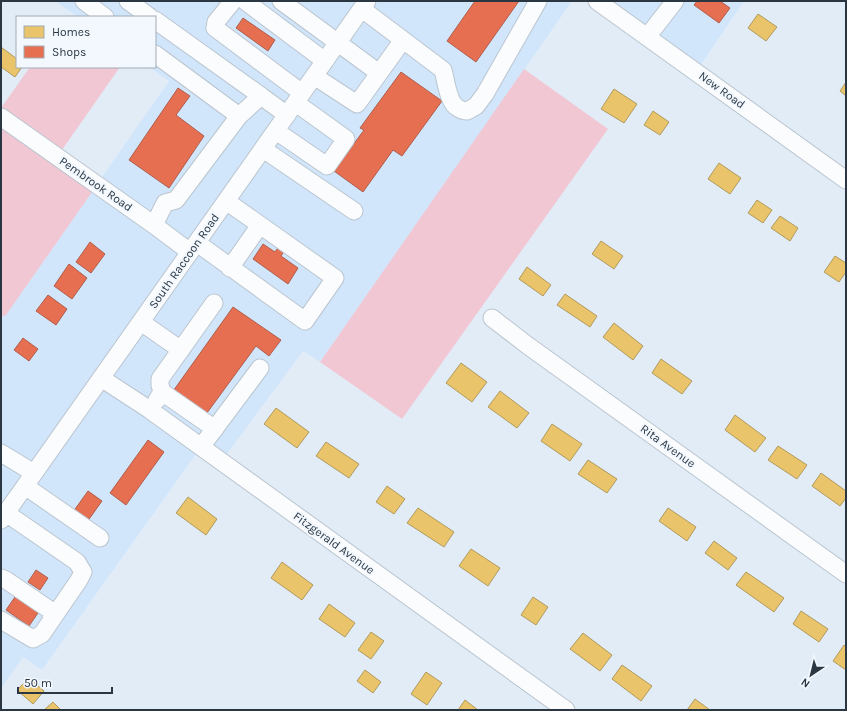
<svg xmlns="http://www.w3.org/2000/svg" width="847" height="711" font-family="Karla,sans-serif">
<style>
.built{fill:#d2e6fb}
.green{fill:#f1c7d4}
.homes{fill:#e9c46a;stroke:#b09a5e}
.shops{fill:#e76f51;stroke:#ae5e4d}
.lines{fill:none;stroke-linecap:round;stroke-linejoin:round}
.minor-casing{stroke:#bac5cf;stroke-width:19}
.minor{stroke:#fbfcfe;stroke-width:17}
.labels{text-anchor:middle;stroke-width:4;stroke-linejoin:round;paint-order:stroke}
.street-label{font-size:12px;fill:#2a3743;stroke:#f2f8fe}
</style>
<rect width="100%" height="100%" fill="#e2ecf7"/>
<!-- built -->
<path class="built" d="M 55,1 L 572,1 L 320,362 L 303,351 L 221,462 L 201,447 L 42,670 L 23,657 L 1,689 L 1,317 L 6,315 L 169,81 L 149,67 L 155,67 L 155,17 L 78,17 Z
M 597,1 L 744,1 L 696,72 Z"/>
<!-- green -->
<path class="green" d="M 30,67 L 120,67 L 57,157 L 97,185 L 6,315 L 1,317 L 1,108 Z
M 524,69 L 608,129 L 402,419 L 320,362 Z"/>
<!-- homes -->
<path class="homes" d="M 758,14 L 777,27 L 766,41 L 748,28 Z
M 1,47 L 17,59 L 17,67 L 22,67 L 15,77 L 1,67 Z
M 846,82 L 846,96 L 840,91 Z
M 614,89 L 637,104 L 624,123 L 601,109 Z
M 653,111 L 669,122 L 660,135 L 644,125 Z
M 719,163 L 741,178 L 730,194 L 708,179 Z
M 757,200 L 772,210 L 763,223 L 748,213 Z
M 780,216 L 798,228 L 790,241 L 771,228 Z
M 601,241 L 623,256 L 614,269 L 592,254 Z
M 835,256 L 846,263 L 846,272 L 839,282 L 824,272 Z
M 527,267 L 551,285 L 543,296 L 519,279 Z
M 565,294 L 597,316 L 590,327 L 557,305 Z
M 614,323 L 643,346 L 633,360 L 603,337 Z
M 661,359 L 692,381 L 682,394 L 652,373 Z
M 461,363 L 487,382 L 472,402 L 446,383 Z
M 500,391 L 529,413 L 517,428 L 488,407 Z
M 276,408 L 309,432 L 297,448 L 264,424 Z
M 735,415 L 766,438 L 755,452 L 725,430 Z
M 552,424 L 582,444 L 570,461 L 541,441 Z
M 326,442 L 359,464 L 349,478 L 316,456 Z
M 778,446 L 807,465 L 797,479 L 768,460 Z
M 588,460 L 617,479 L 607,493 L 578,474 Z
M 821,473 L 846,491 L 846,498 L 840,506 L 812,486 Z
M 387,486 L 405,499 L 394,514 L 376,502 Z
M 188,497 L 217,519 L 206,535 L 176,513 Z
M 418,508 L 454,532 L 444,547 L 407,523 Z
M 668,508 L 696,527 L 687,541 L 659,521 Z
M 714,541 L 737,558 L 728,570 L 705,553 Z
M 471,549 L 500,568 L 488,586 L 459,566 Z
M 282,562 L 313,585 L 302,600 L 271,578 Z
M 746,572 L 784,598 L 774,612 L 736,585 Z
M 533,597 L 548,607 L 536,625 L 521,615 Z
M 329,604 L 355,623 L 345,637 L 319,619 Z
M 801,611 L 828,629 L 819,642 L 793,624 Z
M 371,632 L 384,641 L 371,659 L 358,650 Z
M 583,633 L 612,655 L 600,671 L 570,649 Z
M 844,645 L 846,647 L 846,670 L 833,661 Z
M 622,665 L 652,686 L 641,701 L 612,679 Z
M 365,670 L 381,682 L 373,693 L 357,681 Z
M 426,672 L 442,683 L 427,705 L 411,694 Z
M 29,678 L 44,691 L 33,704 L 17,690 Z
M 695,699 L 710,710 L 687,710 Z
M 465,700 L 478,710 L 458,710 Z
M 53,702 L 61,710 L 44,710 Z"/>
<!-- shops -->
<path class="shops" d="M 475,1 L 519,1 L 476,62 L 447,41 Z
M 697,1 L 720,1 L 730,8 L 719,23 L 694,5 Z
M 243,18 L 275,40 L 268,51 L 236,28 Z
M 401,72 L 442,101 L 402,156 L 393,150 L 363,192 L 334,171 L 364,130 L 360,128 Z
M 178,88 L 190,96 L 176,115 L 204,136 L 169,188 L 129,160 Z
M 90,242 L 105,254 L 91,273 L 76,262 Z
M 263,244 L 275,252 L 279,246 L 285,250 L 281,256 L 298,268 L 288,284 L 253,259 Z
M 69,264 L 87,278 L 72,299 L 54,286 Z
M 48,295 L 67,309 L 56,325 L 36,311 Z
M 233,307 L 281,340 L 269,356 L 256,346 L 204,417 L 171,394 Z
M 23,338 L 38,349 L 29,361 L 14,350 Z
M 148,440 L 164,452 L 126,505 L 110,493 Z
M 88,491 L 102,501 L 87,522 L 73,512 Z
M 36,570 L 48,578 L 40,590 L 28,582 Z
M 17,594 L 40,610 L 29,626 L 6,610 Z"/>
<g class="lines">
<defs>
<path id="minor" d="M 84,1 L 105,17
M 128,1 L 150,17
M 233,1 L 216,22 L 215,28 L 302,93
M 245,1 L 325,61
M 281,1 L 379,73
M 597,1 L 846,180
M 362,9 L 443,70 C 446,80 448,103 458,108 C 461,110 464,111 467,111 L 476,106 L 485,94 L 538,1
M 155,20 L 261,96
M 647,37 L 675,1
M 155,54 L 239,116
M 314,76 L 357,104 L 403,40
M 1,117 L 154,225 L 190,252
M 276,131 L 327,166 L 346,139 L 296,103
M 263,149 L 354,211
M 154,225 L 165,203 L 176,200 L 239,116 L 261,96 L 287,115
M 197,243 L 305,321 L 335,278 L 226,201
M 230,268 L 260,225
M 492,318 L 527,345 L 846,574
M 141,322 L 181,350
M 101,378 L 150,410 L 566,710
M 162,392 L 160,385 L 160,379 L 214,303
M 157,400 L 162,392 L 215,429
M 201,447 L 260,368
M 1,453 L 34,473
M 25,486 L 100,538
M 1,520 L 367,1
M 1,578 L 6,580 L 50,610 L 52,619
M 1,620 L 33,639 L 42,634 L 79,580 L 83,572 L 77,562 L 6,513"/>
</defs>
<!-- minor casing -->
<use href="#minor" class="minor-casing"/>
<!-- minor -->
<use href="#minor" class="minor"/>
</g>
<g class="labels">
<!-- street labels -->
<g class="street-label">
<text transform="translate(722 90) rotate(36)" y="4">New Road</text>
<text transform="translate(96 184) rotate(35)" y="4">Pembrook Road</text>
<text transform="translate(184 261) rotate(-55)" y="4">South Raccoon Road</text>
<text transform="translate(668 446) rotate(36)" y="4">Rita Avenue</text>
<text transform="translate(334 543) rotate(36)" y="4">Fitzgerald Avenue</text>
</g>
</g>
<!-- border -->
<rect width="847" height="711" fill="none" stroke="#2a3743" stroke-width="4"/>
<!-- legend -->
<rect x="16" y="16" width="140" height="52" fill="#f2f8fe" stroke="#a2abb3"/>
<rect x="24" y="26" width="20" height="12" fill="#e9c46a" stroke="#a2abb3"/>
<text x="52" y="36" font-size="12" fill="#2a3743">Homes</text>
<rect x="24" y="46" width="20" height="12" fill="#e76f51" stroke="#a2abb3"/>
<text x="52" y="56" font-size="12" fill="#2a3743">Shops</text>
<!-- north arrow -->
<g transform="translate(811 675) rotate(215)" stroke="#f2f8fe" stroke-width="3" paint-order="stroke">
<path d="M0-3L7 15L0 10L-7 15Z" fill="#2a3743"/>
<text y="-6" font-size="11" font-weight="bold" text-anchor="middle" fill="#2a3743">N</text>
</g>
<!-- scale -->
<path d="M18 687v6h94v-6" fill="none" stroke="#2a3743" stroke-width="2"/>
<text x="24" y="687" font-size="12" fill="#2a3743" stroke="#f2f8fe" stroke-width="3" paint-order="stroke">50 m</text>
</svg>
